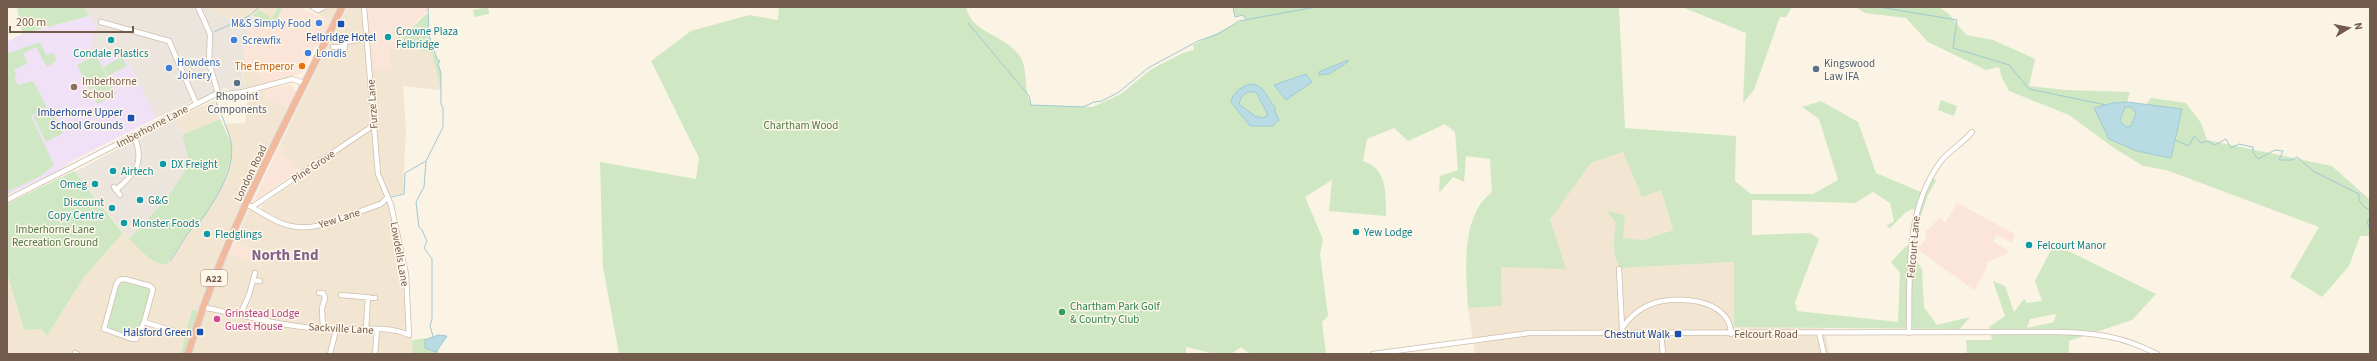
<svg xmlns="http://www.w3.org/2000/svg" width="2377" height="361" font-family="'Source Sans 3',sans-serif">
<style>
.residential{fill:#f2e6d3}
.commercial{fill:#fbe5d8}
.industrial{fill:#ebe5de}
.education{fill:#f0e1f7}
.green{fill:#cfe8c3;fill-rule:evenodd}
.water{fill:#b9dbe3;stroke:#a0c9d5;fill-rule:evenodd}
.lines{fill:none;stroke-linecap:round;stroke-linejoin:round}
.stream{stroke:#a0c9d5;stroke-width:1}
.minor-casing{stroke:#cebeae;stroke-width:6}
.highway-casing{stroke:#dad4d0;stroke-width:8}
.minor{stroke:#fff;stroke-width:4.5}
.highway{stroke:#f2b99d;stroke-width:6}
.shop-dot{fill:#3f7fe0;stroke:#fef7ea;stroke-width:1.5}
.transit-dot{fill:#1a4fb4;stroke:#fef7ea;stroke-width:1.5}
.culture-dot{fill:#0f9aa8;stroke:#fef7ea;stroke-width:1.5}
.food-dot{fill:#e8710a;stroke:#fef7ea;stroke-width:1.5}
.service-dot{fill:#5c6f8a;stroke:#fef7ea;stroke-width:1.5}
.education-dot{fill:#8d6e63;stroke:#fef7ea;stroke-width:1.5}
.leisure-dot{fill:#2e9e5b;stroke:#fef7ea;stroke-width:1.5}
.hotel-dot{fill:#d1479c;stroke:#fef7ea;stroke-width:1.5}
.labels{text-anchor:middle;stroke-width:3;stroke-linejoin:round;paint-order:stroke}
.shield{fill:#fef7ea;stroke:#9c8a7b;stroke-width:1}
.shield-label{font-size:10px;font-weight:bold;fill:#725b4b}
.shop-label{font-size:11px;fill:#366cbe;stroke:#fef7ea;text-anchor:start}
.culture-label{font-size:11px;fill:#0d838f;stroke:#fef7ea;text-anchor:start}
.transit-label{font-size:11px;fill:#164399;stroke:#fef7ea;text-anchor:end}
.service-label{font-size:11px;fill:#4e5e75;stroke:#fef7ea;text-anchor:start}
.food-label{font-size:11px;fill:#c56008;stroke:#fef7ea;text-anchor:end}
.education-label{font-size:11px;fill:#785e54;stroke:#fef7ea;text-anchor:start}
.street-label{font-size:11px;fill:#725b4b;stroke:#fef7ea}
.park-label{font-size:11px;fill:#4f7843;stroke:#fef7ea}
.leisure-label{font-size:11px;fill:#27864d;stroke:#fef7ea;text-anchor:start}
.hotel-label{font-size:11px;fill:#b23c85;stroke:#fef7ea;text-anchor:start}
.district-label{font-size:15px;font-weight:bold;fill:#83638e;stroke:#fef7ea}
</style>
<rect width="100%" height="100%" fill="#fbf3e4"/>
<!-- residential -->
<path class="residential" d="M 205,7 L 278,7 L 272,19 L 256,13 L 235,22 Z
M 306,7 L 339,7 L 331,22 Z
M 347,7 L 367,7 L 370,27 L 390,49 L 397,43 L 432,53 L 441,90 L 403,86 L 406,129 L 403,193 L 390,196 L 408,272 L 413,354 L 7,354 L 7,273 L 24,330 L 41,329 L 47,336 L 84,277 L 123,233 L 156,262 L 167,264 L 187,234 L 202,220 L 223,185 L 232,156 L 230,139 L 224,124 L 245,123 L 248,95 L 253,97 L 255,93 L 267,89 L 265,97 L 288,108 L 220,251 L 259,264 L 262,259 L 256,250 L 234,242 L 248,211 L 251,210 L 260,215 L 262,205 L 303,177 L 299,170 L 280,155 L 284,148 L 280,145 Z
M 242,62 L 252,67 L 268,84 L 245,88 Z
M 214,101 L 220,119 L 182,135 L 175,118 Z
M 1624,152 L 1642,197 L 1661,190 L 1673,230 L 1643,240 L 1630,239 L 1621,268 L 1735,262 L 1735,327 L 1824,328 L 1830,354 L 1475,354 L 1468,308 L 1502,306 L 1501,267 L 1550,220 L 1591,163 Z"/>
<!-- commercial -->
<path class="commercial" d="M 283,7 L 299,7 L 331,22 L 320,44 L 314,48 L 302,73 L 268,84 L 252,67 L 242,62 L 245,41 L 256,18 L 261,18 L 262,20 L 274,25 Z
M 367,7 L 431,7 L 390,49 L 391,69 L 373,71 Z
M 288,85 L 292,86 L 296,92 L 288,108 L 265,97 L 267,89 Z
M 279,146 L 284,148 L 281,155 L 291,159 L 299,170 L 253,202 Z
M 1957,203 L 2015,234 L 2012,243 L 1997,235 L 1993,241 L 2008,251 L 2006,254 L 1988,262 L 1985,272 L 1974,290 L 1917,249 L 1927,238 L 1925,232 L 1940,218 L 1945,223 Z
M 234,242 L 265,254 L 263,260 L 259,264 L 229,255 Z"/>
<!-- industrial -->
<path class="industrial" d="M 84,7 L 205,7 L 235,22 L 248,15 L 256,18 L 245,41 L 242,71 L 245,88 L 231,91 L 226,88 L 214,92 L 156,118 L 125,55 L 90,51 L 95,25 Z
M 175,118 L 188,150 L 190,163 L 167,198 L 129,239 L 75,172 Z"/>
<!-- education -->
<path class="education" d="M 89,16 L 96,25 L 90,51 L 125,55 L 156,118 L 70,162 L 58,171 L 7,195 L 7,42 L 22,34 Z"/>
<!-- green -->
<path class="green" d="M 17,7 L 84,7 L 89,16 L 22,34 Z
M 278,7 L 283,7 L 274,25 L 262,20 L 261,18 L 252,16 L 259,10 L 272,19 Z
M 488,7 L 489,14 L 474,17 L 473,10 Z
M 779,7 L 966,7 C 972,34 1004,34 1019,55 C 1029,68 1023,90 1031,105 L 1093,107 L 1121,94 L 1150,70 L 1183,53 L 1194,50 L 1193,45 L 1245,19 L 1243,15 L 1235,17 L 1233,8 L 1199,7 L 1622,7 L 1619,8 L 1625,128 L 1736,136 L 1735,181 L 1751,194 L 1813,194 L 1838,180 L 1819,119 L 1802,107 L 1821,101 L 1858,122 L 1876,173 L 1921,192 L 1934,178 L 1936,181 L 1928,195 L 1920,218 L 1913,209 L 1906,212 L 1890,228 L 1886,226 L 1894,221 L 1890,203 L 1873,192 L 1855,203 L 1752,200 L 1752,235 L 1810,233 L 1819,239 L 1795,302 L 1797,311 L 1898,322 L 1900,273 L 1891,262 L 1907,245 L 1922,269 L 1924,307 L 1937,325 L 1970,317 L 1960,329 L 1734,327 L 1734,262 L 1621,268 C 1611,256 1614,238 1616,223 L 1607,211 L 1625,215 L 1623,238 L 1643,240 L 1673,230 L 1661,190 L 1642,197 L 1623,152 L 1591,163 L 1550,220 L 1566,269 L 1501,267 L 1502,306 L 1468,308 C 1466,272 1460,216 1492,192 L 1490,159 L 1466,156 L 1464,182 L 1453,177 L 1439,193 L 1440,176 L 1458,170 L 1455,132 L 1445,124 L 1408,141 L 1394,128 L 1367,139 L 1363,161 C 1387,168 1386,194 1386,216 L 1329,211 L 1332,180 L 1305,197 L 1323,239 L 1320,254 L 1328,316 L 1322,322 L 1326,354 L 1250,354 L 1241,347 L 1231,354 L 1215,354 L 1186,347 L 1186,354 L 619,354 L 603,267 L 600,162 L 696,179 L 699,158 L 651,61 L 691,31 L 749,15 L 778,20 Z
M 1682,7 L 1792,7 L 1786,17 L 1780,17 L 1754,90 L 1743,103 L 1746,33 Z
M 1856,7 L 1939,7 L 1949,14 L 1966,35 L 1993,40 L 2035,59 L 2029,86 L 2066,90 L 2130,92 L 2127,102 L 2113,103 L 2094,108 L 2171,158 L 2182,109 L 2145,105 L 2151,98 L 2186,103 L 2201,123 L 2207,140 L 2332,166 L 2370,200 L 2370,236 L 2360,236 L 2349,266 L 2322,297 L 2290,277 L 2319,227 L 2166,170 L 2143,166 L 2114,148 L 2069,115 L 2009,91 L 2002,78 L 1999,67 L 1986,70 L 1928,42 L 1906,18 L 1865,13 Z
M 427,13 C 431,27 427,51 440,61 L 438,64 L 441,73 L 441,90 L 432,53 L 397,43 Z
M 40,42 L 46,55 L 54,53 L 56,61 L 47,67 L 36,47 L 23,54 L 28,63 L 14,70 L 17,76 L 14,77 L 18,85 L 33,81 L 47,107 L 31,116 L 54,165 L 41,176 L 7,192 L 7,46 L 9,53 Z
M 96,55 L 116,94 L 97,104 L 77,65 Z
M 122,57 L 127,66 L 108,76 L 103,67 Z
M 1941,100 L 1957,106 L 1954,116 L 1938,110 Z
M 2125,107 L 2131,107 L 2136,113 L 2131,126 L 2125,127 L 2120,121 Z
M 50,108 L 63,133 L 46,142 L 33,116 Z
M 220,119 L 231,143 L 231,158 L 225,178 L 220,191 L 202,220 L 187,234 L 167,264 C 154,267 138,247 129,239 L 167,198 L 190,163 L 182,135 Z
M 74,171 L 123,233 L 84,277 L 47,336 L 41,329 L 24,330 L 7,273 L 7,204 Z
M 2054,244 L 2156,294 L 2132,320 L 2069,341 L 2069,354 L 1967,354 L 1966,340 L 1992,340 L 1989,327 L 2005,316 L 1993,281 L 2005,286 L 2014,312 L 2024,299 L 2027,303 L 2042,301 L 2035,281 ZM 2056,314 L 2054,322 L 2027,328 L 2030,319 Z
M 122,282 L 147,288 L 151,295 L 138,333 L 131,337 L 110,331 L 107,327 L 118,285 Z
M 192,310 L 197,311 L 193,328 L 186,332 Z
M 185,337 L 189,341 L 185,354 L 181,354 Z
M 427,338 L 425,340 L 435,352 L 438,349 L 439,354 L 413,354 L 412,340 Z"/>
<!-- water -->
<path class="water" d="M 1348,60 L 1348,62 L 1329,74 L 1319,75 L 1319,72 Z
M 1306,74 L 1312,82 L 1286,100 L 1274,85 Z
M 1250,84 C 1265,85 1266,97 1275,107 L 1275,112 L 1279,120 L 1273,126 L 1250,126 L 1231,102 C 1233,92 1240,88 1250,84 ZM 1248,92 L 1256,92 L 1268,115 L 1263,118 L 1255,116 L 1239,104 L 1242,96 Z
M 2127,102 L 2182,109 L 2171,158 L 2137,151 L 2109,139 L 2094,108 L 2113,103 ZM 2125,107 L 2131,107 L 2136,113 L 2131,126 L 2126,127 L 2120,121 Z
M 438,335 L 447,336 L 436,352 L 425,348 L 425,340 Z"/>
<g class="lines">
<!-- stream -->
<path class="stream" d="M 428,7 L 429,35 L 437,59 L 440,61 L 438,64 L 441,73 L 441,104 L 443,108 L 443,127 L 426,161 L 424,187 L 416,202 L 419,227 L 422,230 L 427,241 L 424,248 L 432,259 L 432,319 L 430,326 L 433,336
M 1233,7 L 1235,17 L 1243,15 L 1245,18
M 1879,7 L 1957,20 L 1953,48 L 2009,65 L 2029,89 L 2106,105
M 968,23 L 1029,96 L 1031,105 L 1083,107 L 1094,102 L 1102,101 L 1119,92 L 1148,68 L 1198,41 L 1218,34 L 1239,21 L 1316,7
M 214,32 L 249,16 L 259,7
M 2175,140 L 2189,146 L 2194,136 L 2201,143 L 2207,141 L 2215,145 L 2226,139 L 2231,148 L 2239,144 L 2253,147 L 2253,152 L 2258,159 L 2275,150 L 2283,151 L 2279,160 L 2292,160 L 2297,157 L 2313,171 L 2359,194 L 2359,200 L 2364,207 L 2370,210
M 391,197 L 404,194 L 405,173 L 426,161
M 2370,217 L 2367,222 L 2370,230
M 170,261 C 177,252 182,241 188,233 C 192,228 198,225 201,220 C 216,199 236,168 231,142 C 228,129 221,114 216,102
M 436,352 L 436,354"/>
<defs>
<path id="minor" d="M 198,7 L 210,34 L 209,63 L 218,93
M 313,7 L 318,10 L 324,7
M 101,22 L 169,41 L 196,103
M 333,47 L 344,47
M 344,55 L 345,42 L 367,38
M 114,187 L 120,195
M 116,190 C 136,173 145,162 134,136
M 7,200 L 218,93 L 227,94 L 243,92 L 292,79 L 304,83
M 246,204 C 258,210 269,218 281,223 C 314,237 350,213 381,204 L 386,199
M 252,207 L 374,125
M 1619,269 L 1622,328
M 125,279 L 150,286 L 153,289 L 144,322 L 136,339 L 132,339 L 104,329 L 116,285 L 119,280 Z
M 254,280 L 260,281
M 319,293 L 323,293 L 325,298 L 322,308 L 323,329
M 341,295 L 375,298
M 203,307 C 243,316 283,326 323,329 C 349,331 386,324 409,335 L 406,274 L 391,205 L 378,174 L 364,7
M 240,315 L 249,295 L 255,273
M 144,322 L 193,337
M 366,329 L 368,297
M 1623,333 L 1622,328 C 1629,318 1636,311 1647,306 C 1671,294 1731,297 1731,334
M 1661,333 L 1663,354
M 1819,333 L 1824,354
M 1909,333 C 1910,275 1904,211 1941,161 C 1950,150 1963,143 1972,132
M 75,353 L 77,354
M 330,354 L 336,330
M 375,354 L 377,330
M 1373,354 L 1529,333 L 2058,332 C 2097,333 2122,336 2157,354"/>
<path id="highway" d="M 188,354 C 224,232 288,121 342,7"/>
</defs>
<!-- minor casing -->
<use href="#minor" class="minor-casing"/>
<!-- highway casing -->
<use href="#highway" class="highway-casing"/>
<!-- minor -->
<use href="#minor" class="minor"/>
<!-- highway -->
<use href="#highway" class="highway"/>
</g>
<!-- markers -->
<g class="shop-dot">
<circle cx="319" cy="23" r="4"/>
<circle cx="234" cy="40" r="4"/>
<circle cx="308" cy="53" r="4"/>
<circle cx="169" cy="68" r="4"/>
</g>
<g class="transit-dot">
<rect x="337" y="20" width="8" height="8" rx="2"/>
<rect x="127" y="114" width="8" height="8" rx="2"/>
<rect x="196" y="328" width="8" height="8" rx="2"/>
<rect x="1674" y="330" width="8" height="8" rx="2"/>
</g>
<g class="culture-dot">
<circle cx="388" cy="37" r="4"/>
<circle cx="111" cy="40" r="4"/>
<circle cx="163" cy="164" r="4"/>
<circle cx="113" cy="171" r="4"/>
<circle cx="95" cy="184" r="4"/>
<circle cx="140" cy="200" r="4"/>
<circle cx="112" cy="208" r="4"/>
<circle cx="124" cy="223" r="4"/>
<circle cx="1356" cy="232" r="4"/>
<circle cx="207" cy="234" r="4"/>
<circle cx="2029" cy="245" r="4"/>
</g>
<circle class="food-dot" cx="302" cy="66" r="4"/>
<g class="service-dot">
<circle cx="1816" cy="69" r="4"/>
<circle cx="237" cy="83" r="4"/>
</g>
<circle class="education-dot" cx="74" cy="87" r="4"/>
<circle class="leisure-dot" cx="1062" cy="312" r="4"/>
<circle class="hotel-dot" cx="217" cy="319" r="4"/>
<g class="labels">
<!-- shield labels -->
<rect class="shield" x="201" y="270" width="26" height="16" rx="3"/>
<g class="shield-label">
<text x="214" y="282">A22</text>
</g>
<!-- shop labels -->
<g class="shop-label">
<text x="311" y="27" text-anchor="end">M&amp;S Simply Food</text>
<text x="242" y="44">Screwfix</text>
<text x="316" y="57">Londis</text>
<text x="177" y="66">Howdens<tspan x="177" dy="13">Joinery</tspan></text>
</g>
<!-- culture labels -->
<g class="culture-label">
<text x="396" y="35">Crowne Plaza<tspan x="396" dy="13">Felbridge</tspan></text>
<text x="111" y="57" text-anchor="middle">Condale Plastics</text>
<text x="171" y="168">DX Freight</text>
<text x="121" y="175">Airtech</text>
<text x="87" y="188" text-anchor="end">Omeg</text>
<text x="148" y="204">G&amp;G</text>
<text x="104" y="206" text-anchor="end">Discount<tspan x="104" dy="13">Copy Centre</tspan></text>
<text x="132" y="227">Monster Foods</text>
<text x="1364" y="236">Yew Lodge</text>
<text x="215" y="238">Fledglings</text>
<text x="2037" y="249">Felcourt Manor</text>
</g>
<!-- transit labels -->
<g class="transit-label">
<text x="341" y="41" text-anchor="middle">Felbridge Hotel</text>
<text x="123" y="116">Imberhorne Upper<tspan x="123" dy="13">School Grounds</tspan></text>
<text x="192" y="336">Halsford Green</text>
<text x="1670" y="338">Chestnut Walk</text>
</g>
<!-- service labels -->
<g class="service-label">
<text x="1824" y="67">Kingswood<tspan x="1824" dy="13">Law IFA</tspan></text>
<text x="237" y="100" text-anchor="middle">Rhopoint<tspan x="237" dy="13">Components</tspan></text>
</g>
<!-- food labels -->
<g class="food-label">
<text x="294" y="70">The Emperor</text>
</g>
<!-- education labels -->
<g class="education-label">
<text x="82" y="85">Imberhorne<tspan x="82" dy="13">School</tspan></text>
</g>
<!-- street labels -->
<g class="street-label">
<text transform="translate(372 104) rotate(-94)" y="4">Furze Lane</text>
<text transform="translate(152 126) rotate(-28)" y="4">Imberhorne Lane</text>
<text transform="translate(313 166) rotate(-34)" y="4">Pine Grove</text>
<text transform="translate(250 173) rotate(-64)" y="4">London Road</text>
<text transform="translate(339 218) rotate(-18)" y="4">Yew Lane</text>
<text transform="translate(1913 247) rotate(-85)" y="4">Felcourt Lane</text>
<text transform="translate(400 254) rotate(80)" y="4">Lowdells Lane</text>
<text transform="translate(341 328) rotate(3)" y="4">Sackville Lane</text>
<text x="1766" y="338">Felcourt Road</text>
</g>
<!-- park labels -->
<g class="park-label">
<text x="801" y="129">Chartham Wood</text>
<text x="55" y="233">Imberhorne Lane<tspan x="55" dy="13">Recreation Ground</tspan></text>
</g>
<!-- leisure labels -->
<g class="leisure-label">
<text x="1070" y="310">Chartham Park Golf<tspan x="1070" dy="13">&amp; Country Club</tspan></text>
</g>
<!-- hotel labels -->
<g class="hotel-label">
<text x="225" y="317">Grinstead Lodge<tspan x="225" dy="13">Guest House</tspan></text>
</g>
<!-- district labels -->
<g class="district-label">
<text x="285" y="260">North End</text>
</g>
</g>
<!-- border -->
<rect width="2377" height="361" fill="none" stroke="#725b4b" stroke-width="16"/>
<!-- north arrow -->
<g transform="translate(2349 28) rotate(80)" stroke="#fef7ea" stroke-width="3" paint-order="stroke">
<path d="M0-3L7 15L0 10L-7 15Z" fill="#725b4b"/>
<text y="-6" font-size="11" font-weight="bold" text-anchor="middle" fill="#725b4b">N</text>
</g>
<!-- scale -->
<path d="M10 26v6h123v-6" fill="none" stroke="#725b4b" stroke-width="2"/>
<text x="16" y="26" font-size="12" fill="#725b4b" stroke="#fef7ea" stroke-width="3" paint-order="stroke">200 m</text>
</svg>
